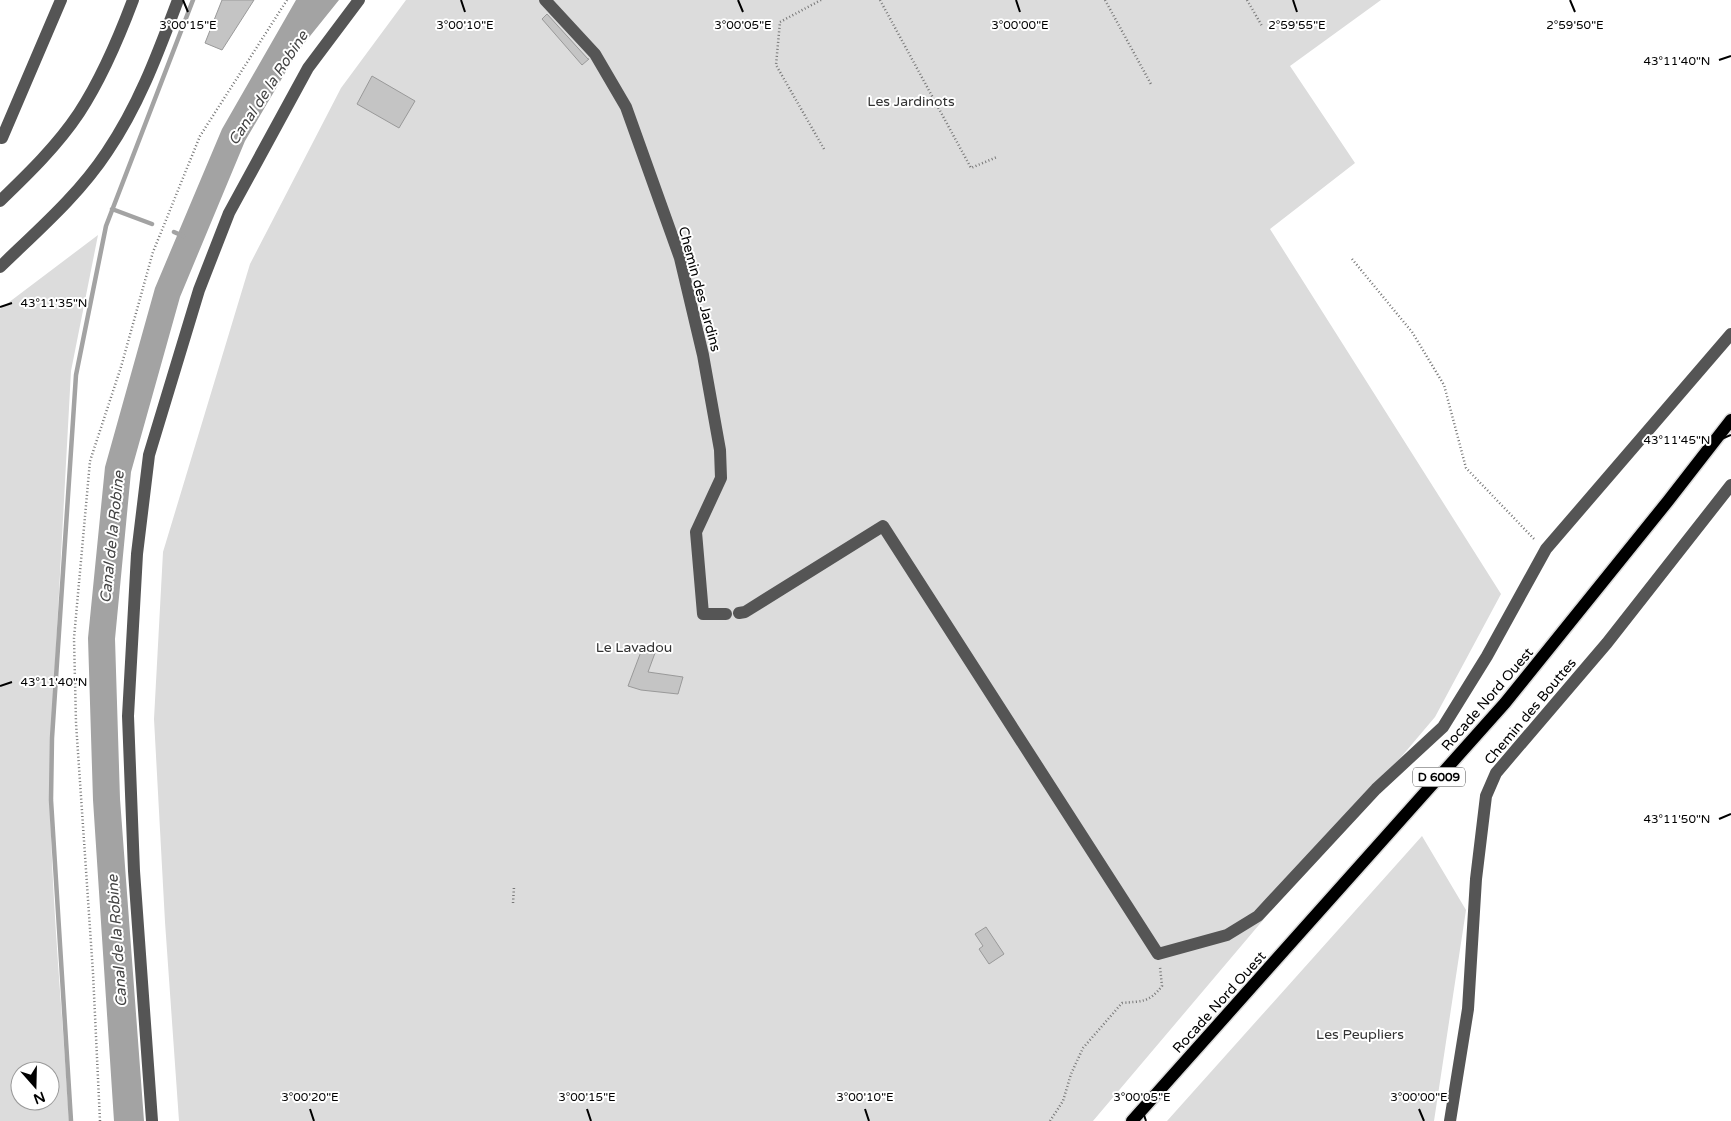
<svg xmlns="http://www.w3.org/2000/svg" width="1731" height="1121" font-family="'Varela Round',sans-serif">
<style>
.green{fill:#dcdcdc;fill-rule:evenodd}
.water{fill:#a3a3a3}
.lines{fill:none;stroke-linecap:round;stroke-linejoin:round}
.stream{stroke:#a3a3a3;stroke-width:4.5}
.building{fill:#c4c4c4;stroke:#999}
.major-casing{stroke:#dbdbdb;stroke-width:15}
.path{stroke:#777;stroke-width:2.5;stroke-dasharray:1 2.5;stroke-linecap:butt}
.minor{stroke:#555;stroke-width:12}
.major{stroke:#000;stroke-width:12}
.ticks{fill:none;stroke:#000;stroke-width:2}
.labels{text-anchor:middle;stroke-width:4;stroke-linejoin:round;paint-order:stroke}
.shield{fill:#fff;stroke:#4c4c4c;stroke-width:1}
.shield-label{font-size:12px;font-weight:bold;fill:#000}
.park-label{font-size:14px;fill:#333;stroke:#fff}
.street-label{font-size:14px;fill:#000;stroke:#fff}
.water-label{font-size:15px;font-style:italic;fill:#444;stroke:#fff}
.ticks-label{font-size:12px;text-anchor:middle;fill:#000;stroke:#fff;stroke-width:4;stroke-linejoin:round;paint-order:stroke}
</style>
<rect width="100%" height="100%" fill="#fff"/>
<!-- green -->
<path class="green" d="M 406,0 L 1381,0 L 1290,66 L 1355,163 L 1270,229 L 1501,594 L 1435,717 L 1093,1121 L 179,1121 L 165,922 L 154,719 L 163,552 L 250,264 L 341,88 Z
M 98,235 L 71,371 L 50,759 C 49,880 62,1001 69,1121 L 0,1121 L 0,309 ZM 20,1071 L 50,1071 L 50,1101 L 20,1101 Z
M 1422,836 L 1466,910 L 1434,1121 L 1167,1121 Z"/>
<!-- water -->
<path class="water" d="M 296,0 L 339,0 L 298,51 L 245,141 L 180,297 L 131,472 L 115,639 L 120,799 L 144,1121 L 114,1121 L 93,800 L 88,638 L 105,467 L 155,288 L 222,129 Z"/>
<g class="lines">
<!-- stream -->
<path class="stream" d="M 112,209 L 152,224
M 174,232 L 183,236
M 71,1121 L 51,800 L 52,738 L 76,375 L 106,226 L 193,0"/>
</g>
<!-- building -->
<path class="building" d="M 222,0 L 254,0 L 222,50 L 205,43 Z
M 547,14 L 588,59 L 589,59 L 582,65 L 542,19 Z
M 372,76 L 415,101 L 399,128 L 357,104 Z
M 642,649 L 655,653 L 648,672 L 683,677 L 678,694 L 641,690 L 628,686 Z
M 986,927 L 1004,954 L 989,964 L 979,949 L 983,946 L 975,934 Z"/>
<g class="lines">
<defs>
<path id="major" d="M 1132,1121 L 1505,703 L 1668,501 L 1731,420"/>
</defs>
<!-- major casing -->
<use href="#major" class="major-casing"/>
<!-- path -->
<path class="path" d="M 821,0 L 780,22 L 776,65 L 824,149
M 880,0 L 971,168 L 997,157
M 1105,0 L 1152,86
M 1247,0 L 1262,26
M 1352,259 L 1412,332 L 1444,385 L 1466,468 L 1535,540
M 513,903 L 514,887
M 100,1121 L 93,973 L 76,723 L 74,638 L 90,461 L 121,367 L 153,252 L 200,136 L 287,0
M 1050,1121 L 1063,1101 L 1071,1074 L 1083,1048 L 1122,1003 C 1142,1001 1149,1003 1162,986 L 1160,967"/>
<!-- minor -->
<path class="minor" d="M 545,0 L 595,54 L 626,107 L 680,258 L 703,355 L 720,450 L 721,478 L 696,532 L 703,614 L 726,614
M 2,138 L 61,0
M 0,201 C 28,174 57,146 79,113 C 102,78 118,40 133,0
M 0,267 C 37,231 78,196 107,152 C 139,105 158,53 178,0
M 739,613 L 745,612 L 883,526 L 1158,954 L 1227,935 L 1258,916 L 1376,789 L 1443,727 L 1487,656 L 1546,549 L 1731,334
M 152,1121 L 134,871 L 128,716 L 137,554 L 149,455 L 199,290 L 229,213 L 308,68 L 359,0
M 1450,1121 L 1468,1009 L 1476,879 L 1486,796 L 1496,773 L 1607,643 L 1731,485"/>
<!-- major -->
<use href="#major" class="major"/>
</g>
<!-- ticks -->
<path class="ticks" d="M 183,0 L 188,12M 461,0 L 465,12M 738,0 L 743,12M 1016,0 L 1020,12M 1293,0 L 1297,12M 1570,0 L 1575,12M 1719,60 L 1731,56M 0,307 L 12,303M 1719,440 L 1731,435M 0,686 L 12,682M 1719,819 L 1731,814M 310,1109 L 314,1121M 587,1109 L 591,1121M 865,1109 L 869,1121M 1142,1109 L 1146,1121M 1419,1109 L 1424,1121"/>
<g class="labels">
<!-- shield labels -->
<rect class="shield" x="1413" y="767.5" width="52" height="19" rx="4"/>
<g class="shield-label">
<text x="1439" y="781">D 6009</text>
</g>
<!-- park labels -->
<g class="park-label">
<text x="911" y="106">Les Jardinots</text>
<text x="634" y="652">Le Lavadou</text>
<text x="1360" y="1039">Les Peupliers</text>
</g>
<!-- street labels -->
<g class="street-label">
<text transform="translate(700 289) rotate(75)" y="5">Chemin des Jardins</text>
<text transform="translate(1487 699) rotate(-49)" y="5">Rocade Nord Ouest</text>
<text transform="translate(1530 711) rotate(-50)" y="5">Chemin des Bouttes</text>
<text transform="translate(1219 1002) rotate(-48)" y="5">Rocade Nord Ouest</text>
</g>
<!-- water labels -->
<g class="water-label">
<text transform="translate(268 88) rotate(-57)" y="5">Canal de la Robine</text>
<text transform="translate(112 537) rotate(-84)" y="5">Canal de la Robine</text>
<text transform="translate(117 941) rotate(-94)" y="5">Canal de la Robine</text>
</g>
</g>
<g class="ticks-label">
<text x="743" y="29">3°00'05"E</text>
<text x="1575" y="29">2°59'50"E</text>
<text x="188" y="29">3°00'15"E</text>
<text x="465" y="29">3°00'10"E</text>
<text x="1020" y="29">3°00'00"E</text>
<text x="1297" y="29">2°59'55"E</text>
<text x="1677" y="65">43°11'40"N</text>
<text x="54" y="307">43°11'35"N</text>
<text x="1677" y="444">43°11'45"N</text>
<text x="54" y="686">43°11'40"N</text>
<text x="1677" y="823">43°11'50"N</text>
<text x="310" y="1101">3°00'20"E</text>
<text x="587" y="1101">3°00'15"E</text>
<text x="865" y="1101">3°00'10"E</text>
<text x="1142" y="1101">3°00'05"E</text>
<text x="1419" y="1101">3°00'00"E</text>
</g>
<!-- north arrow -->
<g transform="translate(35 1086) rotate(160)"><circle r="24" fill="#ffffff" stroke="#999999"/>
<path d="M0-4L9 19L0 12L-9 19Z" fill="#000000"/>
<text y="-8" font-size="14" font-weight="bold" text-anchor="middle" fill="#000000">N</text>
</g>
</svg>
